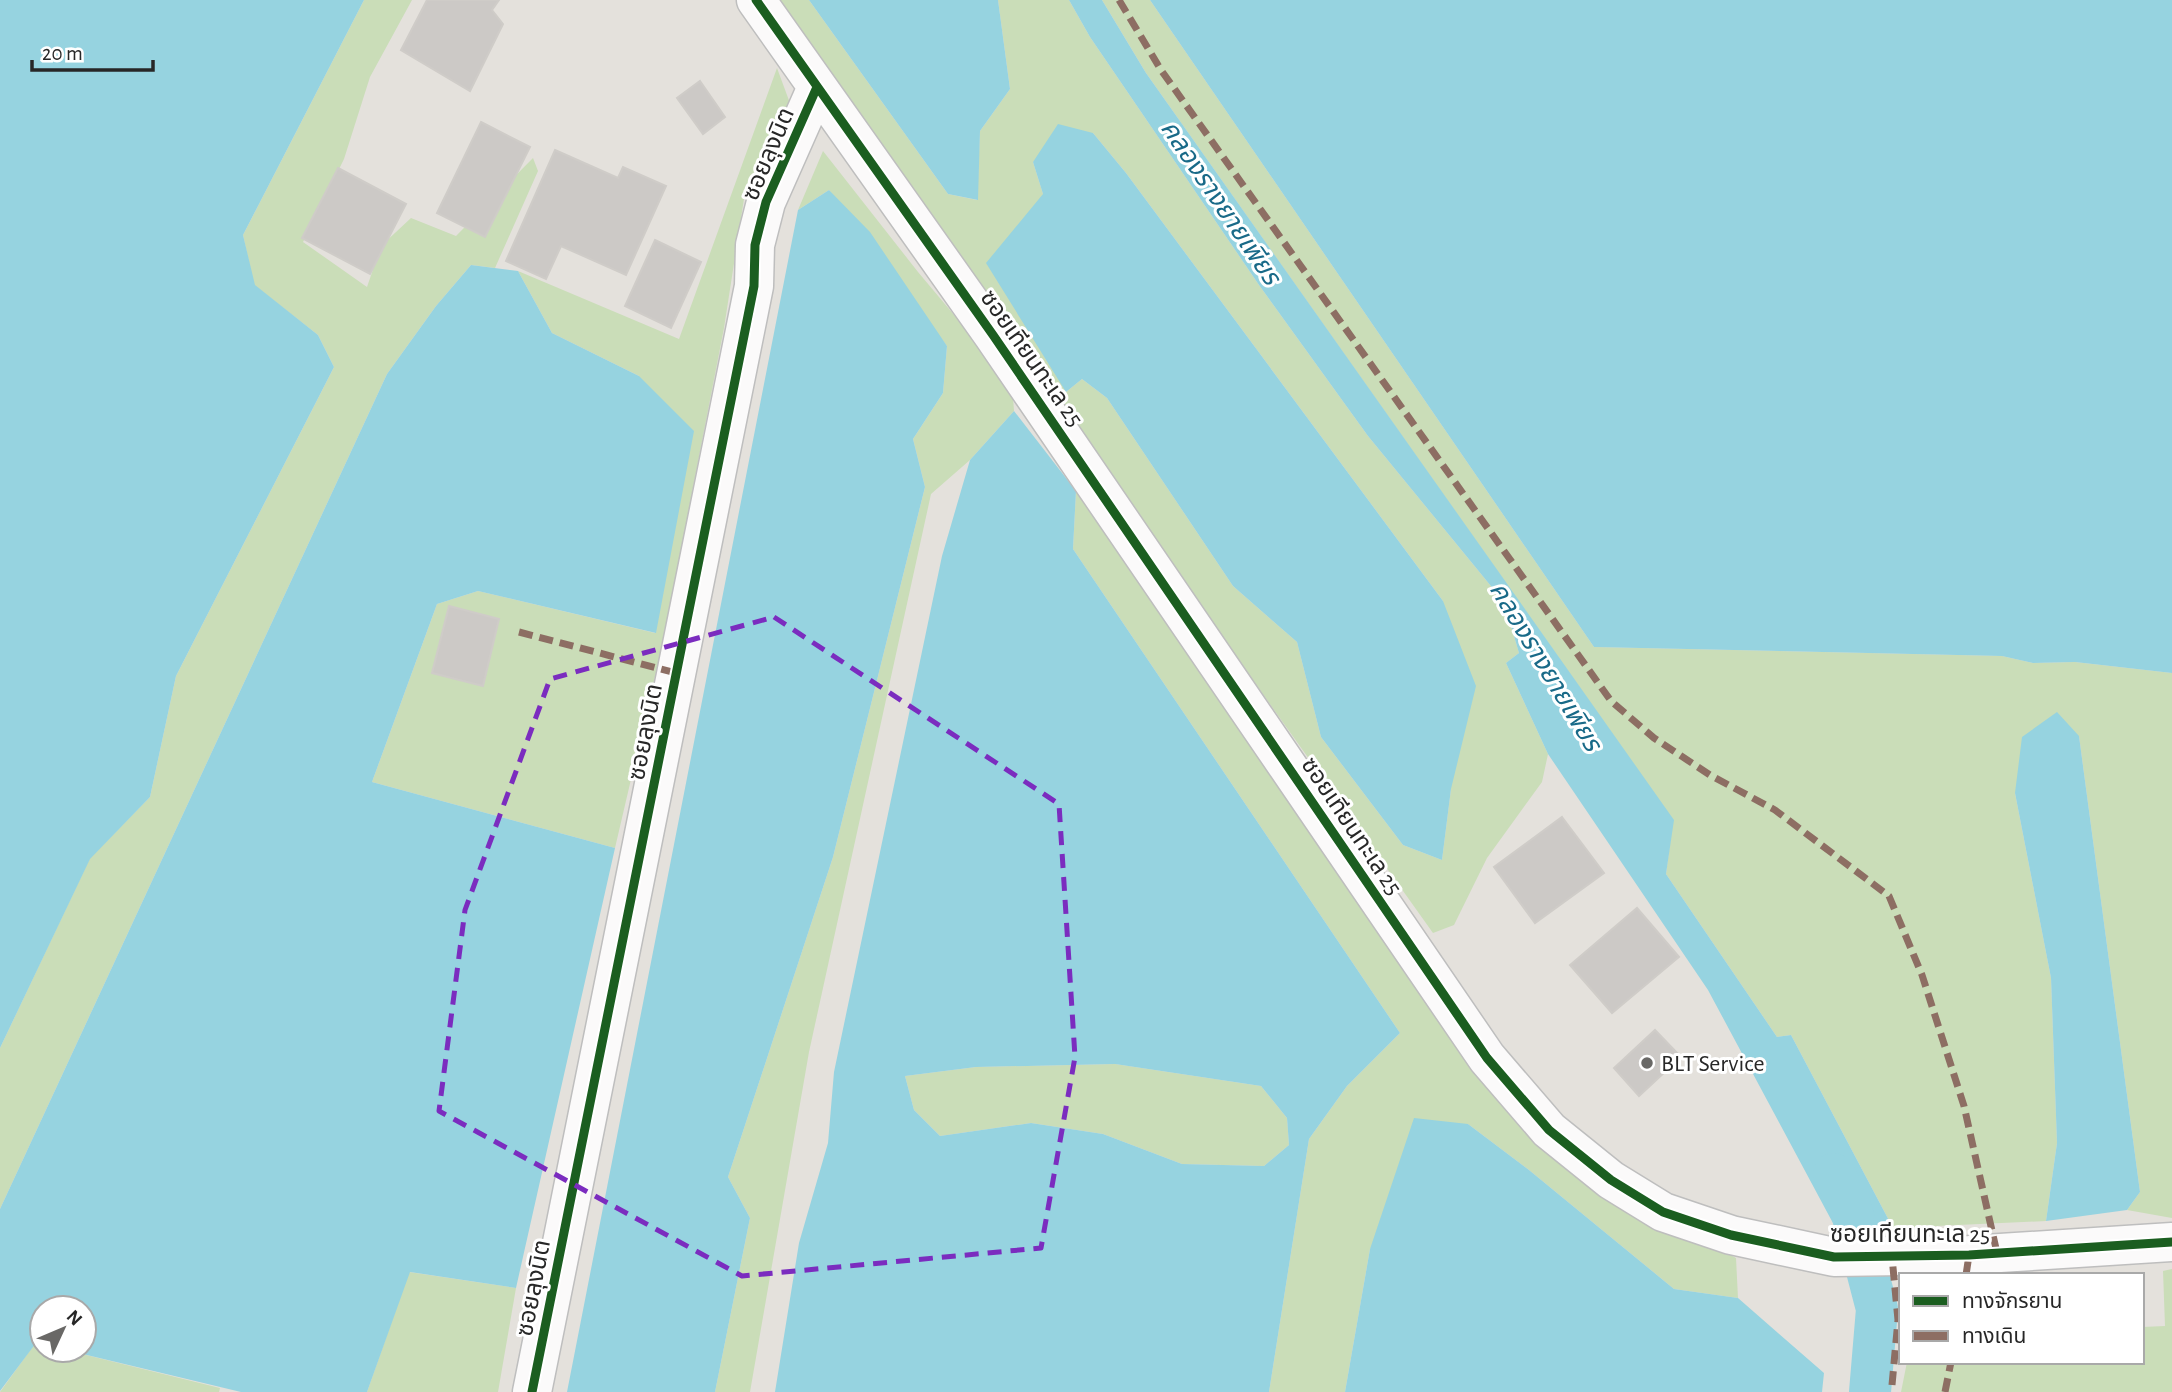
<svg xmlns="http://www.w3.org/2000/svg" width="2172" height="1392" font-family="'Alegreya Sans','Noto Sans Thai',sans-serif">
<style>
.green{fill:#caddb8;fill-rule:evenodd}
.water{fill:#96d3e0;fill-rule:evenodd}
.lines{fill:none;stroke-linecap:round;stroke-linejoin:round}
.canal{stroke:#96d3e0;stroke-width:42}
.building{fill:#ccc9c6;stroke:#cfccc8;stroke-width:2}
.minor-casing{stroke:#bebebe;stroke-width:41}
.minor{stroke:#fbfafa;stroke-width:38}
.quiet{stroke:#8d6e63;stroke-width:7;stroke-dasharray:14 7;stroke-linecap:butt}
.cycleway-casing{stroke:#fff;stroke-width:13}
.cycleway{stroke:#1b5e20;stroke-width:9}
.marked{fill:none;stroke:#7b2cbf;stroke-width:5;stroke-dasharray:14 9;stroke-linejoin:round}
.poi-dot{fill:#696866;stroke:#fff;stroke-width:2.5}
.labels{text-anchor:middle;stroke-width:6;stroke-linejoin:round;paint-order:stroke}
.street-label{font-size:24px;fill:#272727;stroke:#fff}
.poi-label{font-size:24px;fill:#272727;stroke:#fff;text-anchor:start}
.water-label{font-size:26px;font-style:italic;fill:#196a88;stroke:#fff}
</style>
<rect width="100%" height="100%" fill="#e4e1dc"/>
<!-- green -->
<path class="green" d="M 364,0 L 412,0 L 370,77 L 344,159 L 303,242 L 367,287 L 381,246 L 411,218 L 456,236 L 533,158 L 538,171 L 495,268 L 471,265 L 436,306 L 387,374 L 0,1209 L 0,1048 L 90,858 L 150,797 L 176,676 L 334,367 L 318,335 L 254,285 L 243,235 Z
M 778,0 L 809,0 L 948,194 L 977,200 L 980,131 L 1010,89 L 998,0 L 1069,0 L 1090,37 L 1259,285 L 1368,436 L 1504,602 L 1519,653 L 1506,663 L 1548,754 L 1542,782 L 1487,858 L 1454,925 L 1433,933 L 1235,655 L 1082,430 ZM 1093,133 L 1126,173 L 1443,601 L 1451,789 L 1442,860 L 1403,845 L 1321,737 L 1297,642 L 1233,586 L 1107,398 L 1082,379 L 1066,392 L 1043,194 L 1033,162 Z
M 1102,0 L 1150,0 L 1594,647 L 2002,656 L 2033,663 L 2075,662 L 2172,673 L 2172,1218 L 2127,1210 L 2140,1192 L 2079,736 L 2015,793 L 2051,978 L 2057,1143 L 2046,1221 L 1893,1228 L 1791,1035 L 1777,1037 L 1666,874 L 1673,820 L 1146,73 Z
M 777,68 L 794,114 L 746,186 L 724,328 L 663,642 L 615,848 L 372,782 L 437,604 L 478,591 L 655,633 L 639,376 L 552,333 L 518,271 L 679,339 Z
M 823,151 L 918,272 L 1012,384 L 1014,411 L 970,460 L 931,494 L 809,1052 L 750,1392 L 715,1392 L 750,1218 L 728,1177 L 833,857 L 925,487 L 913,439 L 943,393 L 947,346 L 829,190 L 798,210 Z
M 1076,491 L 1510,1115 L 1564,1167 L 1736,1258 L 1738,1298 L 1674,1289 L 1529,1170 L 1468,1124 L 1370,1249 L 1345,1392 L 1269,1392 L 1309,1139 L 1347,1086 L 1400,1033 L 1073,549 Z
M 1115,1064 L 1261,1086 L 1287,1118 L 1289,1145 L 1264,1166 L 1182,1164 L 1103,1134 L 1031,1123 L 940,1136 L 914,1110 L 905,1076 L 976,1067 Z
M 2172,1269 L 2172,1392 L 1901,1392 L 1907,1362 L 2142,1362 L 2142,1327 L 2165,1326 L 2163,1271 Z
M 409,1272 L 516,1288 L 498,1392 L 367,1392 Z
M 36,1342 L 42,1344 L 42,1350 L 66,1350 L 220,1388 L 219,1392 L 0,1392 Z"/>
<!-- water -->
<path class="water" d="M 0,0 L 364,0 L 243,235 L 255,285 L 318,335 L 334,367 L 176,676 L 150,797 L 90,859 L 0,1048 Z
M 809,0 L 998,0 L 1010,89 L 980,131 L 978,200 L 948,194 Z
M 1069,0 L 1102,0 L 1146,73 L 1674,820 L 1666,874 L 1777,1037 L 1791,1035 L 1893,1228 L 1834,1225 L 1708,990 L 1548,754 L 1506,663 L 1519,653 L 1504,602 L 1368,436 L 1259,285 L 1090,37 Z
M 1150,0 L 2172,0 L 2172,673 L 2075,662 L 2033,663 L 2002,656 L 1594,647 Z
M 1058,124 L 1093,133 L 1126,173 L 1443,601 L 1476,686 L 1451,789 L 1442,860 L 1403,845 L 1321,737 L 1297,642 L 1233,586 L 1107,398 L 1082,379 L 1066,392 L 986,263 L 1043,194 L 1033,162 Z
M 829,190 L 870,232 L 947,346 L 943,393 L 913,439 L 925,487 L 833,857 L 728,1177 L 750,1218 L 715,1392 L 567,1392 L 798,210 Z
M 471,265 L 518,271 L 552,333 L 639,376 L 694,431 L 656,633 L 478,591 L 437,604 L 372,782 L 615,848 L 516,1288 L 410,1272 L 367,1392 L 241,1392 L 66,1350 L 84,1350 L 84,1308 L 42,1308 L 42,1344 L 36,1343 L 0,1391 L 0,1209 L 387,374 L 436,306 Z
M 1014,411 L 1076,491 L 1073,549 L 1400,1033 L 1347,1086 L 1309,1139 L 1269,1392 L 775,1392 L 799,1243 L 828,1143 L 834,1072 L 942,556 L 970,460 ZM 1115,1064 L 1261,1086 L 1287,1118 L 1289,1145 L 1264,1166 L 1182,1164 L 1103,1134 L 1031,1123 L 940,1136 L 914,1110 L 905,1076 L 976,1067 Z
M 2057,712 L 2079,736 L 2140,1192 L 2127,1210 L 2046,1221 L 2057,1143 L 2051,978 L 2015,793 L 2022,737 Z
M 1414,1118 L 1468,1124 L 1529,1170 L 1674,1289 L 1738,1298 L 1824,1373 L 1822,1392 L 1345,1392 L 1370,1249 Z"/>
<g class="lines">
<!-- canal -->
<path class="canal" d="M 1834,1174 L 1850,1205 L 1877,1309 L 1870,1392"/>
</g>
<!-- building -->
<path class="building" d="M 427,0 L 499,0 L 492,10 L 503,24 L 470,91 L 401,50 Z
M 700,81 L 725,117 L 703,134 L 677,98 Z
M 481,122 L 530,147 L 485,237 L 437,213 Z
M 555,150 L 618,178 L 623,167 L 666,186 L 626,275 L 561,246 L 546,279 L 506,261 Z
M 338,168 L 406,204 L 370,274 L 302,238 Z
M 655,240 L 701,262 L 671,328 L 625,306 Z
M 449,606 L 499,619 L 483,686 L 432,673 Z
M 1562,817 L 1604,873 L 1535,923 L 1494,867 Z
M 1637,908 L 1679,957 L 1612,1013 L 1570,965 Z
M 1655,1030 L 1681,1057 L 1639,1096 L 1614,1068 Z"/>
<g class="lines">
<defs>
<path id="minor" d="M 756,0 L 993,335 L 1487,1058 L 1549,1130 L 1611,1180 L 1663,1212 L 1731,1235 L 1834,1257 L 1969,1255 L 2172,1242
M 532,1392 L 754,286 L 755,245 L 766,202 L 817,87"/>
</defs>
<!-- minor casing -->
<use href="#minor" class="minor-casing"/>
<!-- minor -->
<use href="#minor" class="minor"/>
<!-- quiet -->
<path class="quiet" d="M 1119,0 L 1161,70 L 1611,701 L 1654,738 L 1710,775 L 1775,810 L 1889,896 L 1922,975 L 1964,1106 L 1997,1253
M 519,632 L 676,673
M 1966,1275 L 1969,1255
M 1892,1385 L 1898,1320 L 1892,1257
M 1945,1392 L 1951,1362"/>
<defs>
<path id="cycleway" d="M 756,0 L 993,335 L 1487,1058 L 1549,1130 L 1611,1180 L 1663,1212 L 1731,1235 L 1834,1257 L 1969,1255 L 2172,1242
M 532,1392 L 754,286 L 755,245 L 766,202 L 817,87"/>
</defs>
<!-- cycleway casing -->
<use href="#cycleway" class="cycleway-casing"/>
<!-- cycleway -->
<use href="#cycleway" class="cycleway"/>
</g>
<!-- marked area -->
<path class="marked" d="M 774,617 L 1059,804 L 1075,1057 L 1041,1248 L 742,1276 L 439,1111 L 465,910 L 550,679 Z"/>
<!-- markers -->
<circle class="poi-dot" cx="1647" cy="1063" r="7"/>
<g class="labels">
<!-- street labels -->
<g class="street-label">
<text transform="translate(768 154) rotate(-67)" y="8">ซอยลุงนิต</text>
<text transform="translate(1032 358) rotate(55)" y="8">ซอยเทียนทะเล 25</text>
<text transform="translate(645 732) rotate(-79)" y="8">ซอยลุงนิต</text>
<text transform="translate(1352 826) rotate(56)" y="8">ซอยเทียนทะเล 25</text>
<text x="1910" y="1242">ซอยเทียนทะเล 25</text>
<text transform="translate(533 1288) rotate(-79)" y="8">ซอยลุงนิต</text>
</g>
<!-- poi labels -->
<g class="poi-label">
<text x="1661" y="1071">BLT Service</text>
</g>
<!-- water labels -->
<g class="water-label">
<text transform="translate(1221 202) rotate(56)" y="9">คลองรางยายเพียร</text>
<text transform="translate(1546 666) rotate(59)" y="9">คลองรางยายเพียร</text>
</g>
</g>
<!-- legend -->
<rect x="1899" y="1273" width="245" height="91" fill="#ffffff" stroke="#a9a9a9" stroke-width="2"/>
<rect x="1913" y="1296" width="35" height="10" fill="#1b5e20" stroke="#a9a9a9" stroke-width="2"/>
<text x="1962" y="1308" font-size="21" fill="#272727">ทางจักรยาน</text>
<rect x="1913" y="1331" width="35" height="10" fill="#8d6e63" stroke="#a9a9a9" stroke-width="2"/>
<text x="1962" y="1343" font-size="21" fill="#272727">ทางเดิน</text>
<!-- north arrow -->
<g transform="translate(63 1329) rotate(46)"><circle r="33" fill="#ffffff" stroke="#a9a9a9" stroke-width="2"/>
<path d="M0-5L12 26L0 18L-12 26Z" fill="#696866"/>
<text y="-10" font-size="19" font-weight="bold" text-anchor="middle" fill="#272727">N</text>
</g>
<!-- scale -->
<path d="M32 60v10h121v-10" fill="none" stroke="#272727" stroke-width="3.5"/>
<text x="42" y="60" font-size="21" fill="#272727" stroke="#ffffff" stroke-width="5" paint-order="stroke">20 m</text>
</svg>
